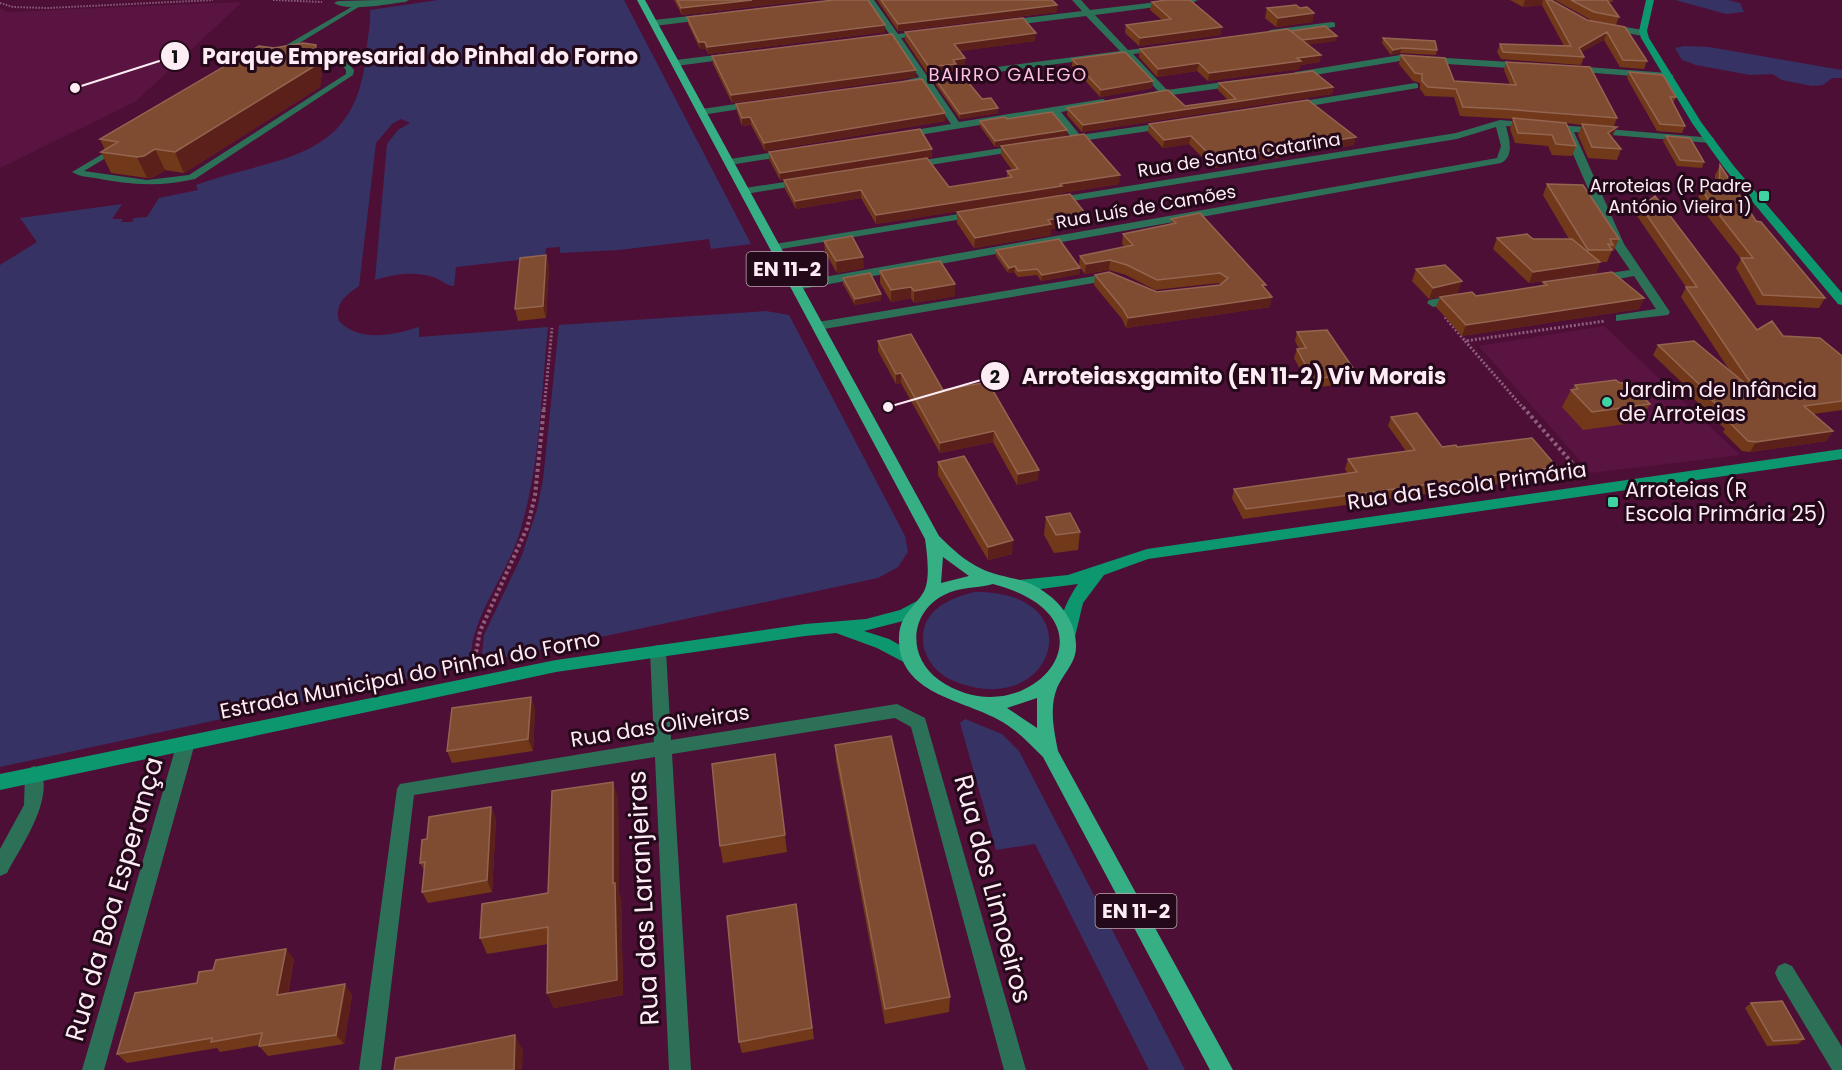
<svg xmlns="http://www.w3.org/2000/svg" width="1842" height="1070" font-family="Poppins,sans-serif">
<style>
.built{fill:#5a1442}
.green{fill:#373264}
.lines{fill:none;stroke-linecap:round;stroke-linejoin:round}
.path-far2{stroke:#8d5f7c;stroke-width:2;stroke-dasharray:1.5 1.5;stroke-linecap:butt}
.path-far1{stroke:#8d5f7c;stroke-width:3;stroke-dasharray:2 2;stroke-linecap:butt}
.path{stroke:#8d5f7c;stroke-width:4;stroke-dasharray:3 3;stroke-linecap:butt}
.lane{fill:#2c7157;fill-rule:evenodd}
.street{fill:#2c7157;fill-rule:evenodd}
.secondary{fill:#0d976f;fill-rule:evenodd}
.primary{fill:#37af85;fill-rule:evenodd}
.wall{fill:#713919}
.shaded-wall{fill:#5c201b}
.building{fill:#804c31;stroke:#936550;stroke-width:1.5}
.poi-dot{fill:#3fd4a2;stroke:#24091a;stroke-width:2}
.labels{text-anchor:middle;stroke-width:6;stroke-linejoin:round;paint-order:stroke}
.far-neighbourhood-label{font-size:18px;letter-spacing:1.5px;fill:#ffc0e1;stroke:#24091a}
.far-street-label{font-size:18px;fill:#fdecf4;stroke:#24091a}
.far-poi-label{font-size:18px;fill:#fdecf4;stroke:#24091a;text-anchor:end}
.shield{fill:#24091a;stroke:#bca8b3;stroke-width:1.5}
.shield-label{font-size:20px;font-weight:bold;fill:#fdecf4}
.poi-label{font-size:21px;fill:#fdecf4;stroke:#24091a;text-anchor:start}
.street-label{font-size:21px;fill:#fdecf4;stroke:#24091a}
.near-street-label{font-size:26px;fill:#fdecf4;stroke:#24091a}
.leader{fill:none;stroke:#fdecf4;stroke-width:2}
.callout-dot{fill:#fdecf4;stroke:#24091a;stroke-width:2}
.mark-label{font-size:18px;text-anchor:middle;font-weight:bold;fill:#111}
.callout-label{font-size:22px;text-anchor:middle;font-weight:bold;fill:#fdecf4;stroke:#24091a;stroke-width:6;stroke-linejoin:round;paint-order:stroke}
</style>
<rect width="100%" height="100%" fill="#4e0f37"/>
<!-- built -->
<path class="built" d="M 242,2 L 136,101 L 0,168 L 0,8 L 8,12 Z
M 1604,326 L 1740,455 L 1591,473 L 1479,346 Z"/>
<!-- green -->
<path class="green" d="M 438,0 L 624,0 L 751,244 L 711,249 L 709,239 L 619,250 L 560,253 L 560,247 L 546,248 L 545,257 L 456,267 L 454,286 C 446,286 441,279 433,277 C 414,271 393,274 375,280 L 387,144 L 398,130 L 410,123 L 401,119 L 392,124 L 376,143 L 359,286 C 346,295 334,304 339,321 C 360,343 393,335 419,327 L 419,337 L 548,327 C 541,397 540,471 518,538 C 505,576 472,618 471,656 C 455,660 454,667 443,671 L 0,767 L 0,265 L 37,242 L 20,218 L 122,204 L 112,219 L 123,219 L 121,222 L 132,222 L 134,218 L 147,217 L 159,198 L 198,190 L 196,185 C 277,155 355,164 366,55 C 367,41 371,24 370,10 Z
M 1675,0 L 1728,0 L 1740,3 L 1744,12 L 1726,14 Z
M 1684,46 L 1709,47 L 1842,70 L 1842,78 L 1832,78 L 1823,85 L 1812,86 L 1782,80 L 1772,74 L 1750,75 L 1696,65 L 1682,60 L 1675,48 Z
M 766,311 L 789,315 L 905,536 L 908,552 L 898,567 L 878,578 L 507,657 L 499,658 L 492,653 L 482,654 L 484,635 L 522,555 L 537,509 L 543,480 L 559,325 Z
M 974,592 C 1096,590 1055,723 954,681 C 938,675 923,658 923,640 C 922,610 950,598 974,592 Z
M 965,719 L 1002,734 L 1019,751 L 1185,1070 L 1149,1070 L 1035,844 L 996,850 L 960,723 Z"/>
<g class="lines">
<!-- path-far2 -->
<path class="path-far2" d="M 273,0 L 322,2
M 0,3 L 13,7 L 48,8 L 213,0"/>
<!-- path-far1 -->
<path class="path-far1" d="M 1445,317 L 1465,341
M 544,409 L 552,328
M 1524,409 L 1465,341 L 1605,321"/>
<!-- path -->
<path class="path" d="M 1523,407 L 1581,473
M 474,664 L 480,631 L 527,528 L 535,496 L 544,407"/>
<!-- lane -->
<path class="lane" d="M 360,2 L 363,4 L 362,5 L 278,56 L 271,54 Z
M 301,50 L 342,56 L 354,70 L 353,75 L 195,179 C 160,187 129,185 95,178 C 87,177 78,176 72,172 L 116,146 L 120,148 L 119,150 L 84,171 L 147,180 L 189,175 L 346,74 L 346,70 L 337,60 L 301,54 Z"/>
<!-- street -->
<path class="street" d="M 380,0 L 409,0 L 405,2 C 388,4 348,12 334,3 L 338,1 Z
M 866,0 L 874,0 L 898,34 L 926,31 L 926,35 L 901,38 L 927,76 L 1120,51 L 1086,16 L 1007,26 L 1003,23 L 1007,20 L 1082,11 L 1072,0 L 1081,0 L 1090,10 L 1174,0 L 1198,0 L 1194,2 L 1095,15 L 1128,50 L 1163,46 L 1163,50 L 1133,54 L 1167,90 L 1237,80 L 1242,83 L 1237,86 L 1150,98 L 1147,97 L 1147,93 L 1158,91 L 1124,55 L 931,81 L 959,122 L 1103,99 L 1108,102 L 1106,104 L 1061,112 L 1080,135 L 1169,122 L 1174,125 L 1169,128 L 1068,143 L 1063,140 L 1071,137 L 1052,113 L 901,138 L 896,135 L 897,133 L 951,124 L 922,82 L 904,85 L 899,82 L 919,77 L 893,39 L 876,42 L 872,39 L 890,35 Z
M 708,14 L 712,17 L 711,19 L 654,26 L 650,23 L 654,20 Z
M 1332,22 L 1335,23 L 1335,27 L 1270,36 L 1266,33 L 1270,30 Z
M 1607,24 L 1643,30 L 1647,33 L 1643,36 L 1604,29 L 1603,27 Z
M 733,53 L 737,56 L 736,58 L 676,66 L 671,63 L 676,60 Z
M 1400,55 L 1525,63 L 1530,66 L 1525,69 L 1400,61 L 1296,78 L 1291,75 L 1296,72 Z
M 1573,66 L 1669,73 L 1674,76 L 1669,79 L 1570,71 L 1568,69 Z
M 1415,83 L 1418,84 L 1418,88 L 1291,109 L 1286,106 L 1291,103 Z
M 756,101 L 761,104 L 759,106 L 702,115 L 697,112 L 702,109 Z
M 1500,120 L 1714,138 L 1714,142 L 1710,143 L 1574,132 L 1624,244 L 1670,312 L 1668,315 L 1616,321 L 1616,315 L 1656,309 L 1634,276 L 1597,283 L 1591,279 L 1597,275 L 1630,270 L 1612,244 L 1563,131 L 1506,126 C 1509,138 1515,156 1501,163 L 796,290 L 790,286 L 796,282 L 1497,158 L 1501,146 L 1496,127 L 1457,139 L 1054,204 L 1049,201 L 1054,198 L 1456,133 Z
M 1021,145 L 1025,146 L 1025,150 L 911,168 L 906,165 L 911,162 Z
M 789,150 L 793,151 L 793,155 L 730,165 L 725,162 L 730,159 Z
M 804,179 L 808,180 L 808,184 L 745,194 L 740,191 L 745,188 Z
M 977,211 L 982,214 L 981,216 L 775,250 L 769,247 L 775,244 Z
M 1113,273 L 1119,277 L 1117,279 L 818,330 L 812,326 L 818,322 Z
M 1457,295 L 1461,296 L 1461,302 L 1433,307 L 1427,303 L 1429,300 Z
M 658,645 L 664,647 L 666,651 L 671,740 L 897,704 L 925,718 L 1026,1070 L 1004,1070 L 911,727 L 895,718 L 672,754 L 691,1070 L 669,1070 L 655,757 L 414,795 L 381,1070 L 359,1070 L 397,789 L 400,784 L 654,742 L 650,651 L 652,647 Z
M 186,736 L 192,738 L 195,743 L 104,1070 L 82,1070 L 177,743 L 180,738 Z
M 34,766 L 40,769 C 55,799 21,846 7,873 L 0,876 L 0,849 L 24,805 L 25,774 L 28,769 Z
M 1785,963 L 1792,966 L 1842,1047 L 1842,1070 L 1832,1070 L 1778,980 L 1775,973 L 1778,966 Z"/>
<!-- secondary -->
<path class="secondary" d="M 1646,0 L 1654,0 L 1647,31 L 1649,38 L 1701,122 L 1733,165 L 1842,293 L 1842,305 L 1838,304 L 1725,169 L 1692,123 L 1641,38 L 1639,31 Z
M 1842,449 L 1842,459 L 1148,559 L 1104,575 L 1083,603 L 1074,641 L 1062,641 C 1054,625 1069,597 1078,584 L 1019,592 L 1013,590 L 1011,586 L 1013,582 L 1019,580 L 1068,575 L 1147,549 Z
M 919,600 L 925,602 L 927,606 L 911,619 L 864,631 L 889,639 L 919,656 L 921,661 L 919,666 L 913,667 L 877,648 L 836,633 L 805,636 L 556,672 L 0,790 L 0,774 L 556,660 L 805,624 L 866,619 L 900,610 Z"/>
<!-- primary -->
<path class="primary" d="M 637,0 L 645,0 L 939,536 C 951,548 966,562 982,569 C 996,576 1012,577 1026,582 C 1052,592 1077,617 1076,647 C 1076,663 1063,674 1057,688 C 1049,708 1054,731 1058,751 L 1233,1070 L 1210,1070 L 1043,757 C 1029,743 1015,728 997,719 C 960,699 897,693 899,637 C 900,615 913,609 923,593 C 931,581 927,553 925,539 ZM 943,557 L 969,576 L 941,583 ZM 993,584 C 1131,620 1026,741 939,680 C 907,657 909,613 944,595 C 960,586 977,589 993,584 ZM 1037,698 L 1037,728 L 1007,708 Z"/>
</g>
<!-- wall -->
<path class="wall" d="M 674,0 L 812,0 L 682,15 Z
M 877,0 L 1052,0 L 1057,5 L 1057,12 L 898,31 Z
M 1510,0 L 1551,0 L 1587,20 L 1625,27 L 1647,61 L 1644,69 L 1620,67 L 1604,40 L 1581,52 L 1584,57 L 1581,65 L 1501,59 L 1497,52 L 1500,44 L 1564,46 L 1542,5 L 1523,7 Z
M 1555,0 L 1613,0 L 1612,2 L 1609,2 L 1619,17 L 1616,25 L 1591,20 Z
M 1152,2 L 1222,27 L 1220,35 L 1139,46 L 1125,33 L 1126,25 L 1162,20 L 1150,10 Z
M 1267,8 L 1300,8 L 1314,13 L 1312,22 L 1276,27 L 1265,18 Z
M 687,17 L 885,32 L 708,54 L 706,49 L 700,49 L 688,24 Z
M 905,32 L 1035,41 L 959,51 L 965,67 L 956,68 L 956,72 L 929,76 L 905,40 Z
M 1383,38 L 1437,50 L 1436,55 L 1400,53 L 1391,55 L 1382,43 Z
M 1336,41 L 1308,44 L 1320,62 L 1300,65 L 1299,69 L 1208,81 L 1197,71 L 1157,77 L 1139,57 L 1140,49 Z
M 1401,55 L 1454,81 L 1510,85 L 1504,70 L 1506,62 L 1617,118 L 1614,126 L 1612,138 L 1621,149 L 1617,160 L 1588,158 L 1578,135 L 1582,125 L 1566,123 L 1576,146 L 1572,156 L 1552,155 L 1548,146 L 1515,143 L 1510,129 L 1513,119 L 1460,116 L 1454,97 L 1425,96 L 1420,89 L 1420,83 L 1413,81 L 1399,64 Z
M 712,56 L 916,77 L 732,103 L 713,64 Z
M 1072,59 L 1152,88 L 1100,97 L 1072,66 Z
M 323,64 L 320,87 L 184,173 L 165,170 L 154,177 L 147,178 L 111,173 L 101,152 L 105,150 L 100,139 Z
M 1629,72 L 1676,97 L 1673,103 L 1685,126 L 1682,133 L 1657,131 L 1627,78 Z
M 936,80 L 982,99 L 998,113 L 960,119 L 936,85 Z
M 1219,83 L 1333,87 L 1332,94 L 1082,132 L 1067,115 L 1067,108 L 1185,106 L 1228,100 L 1218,90 Z
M 736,104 L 945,121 L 765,151 L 751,125 L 742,126 L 737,112 Z
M 980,121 L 1067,130 L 1067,135 L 995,147 L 980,126 Z
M 1149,124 L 1354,145 L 1213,168 L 1189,144 L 1163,148 L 1148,132 Z
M 1666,136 L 1704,162 L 1702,168 L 1677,166 L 1663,141 Z
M 1001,146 L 1119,184 L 1061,193 L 1061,195 L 876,224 L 861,198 L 796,209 L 785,189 L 784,180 L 949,187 L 1007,178 L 1007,171 L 1012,170 L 1001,155 Z
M 769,152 L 932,157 L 780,180 L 769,159 Z
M 1720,165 L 1756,221 L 1825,298 L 1819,308 L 1757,305 L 1736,268 L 1741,259 L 1708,217 L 1697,199 L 1702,190 L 1715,190 L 1715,175 Z
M 1547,184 L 1619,239 L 1614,250 L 1612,250 L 1607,262 L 1600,262 L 1596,273 L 1529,283 L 1493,249 L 1497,238 L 1569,239 L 1543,195 Z
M 1641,207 L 1757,330 L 1783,336 L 1842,356 L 1842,410 L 1813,414 L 1833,431 L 1826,441 L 1750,452 L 1742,451 L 1723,432 L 1725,429 L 1692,397 L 1694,394 L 1653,355 L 1658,345 L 1730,371 L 1681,297 L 1686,287 L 1637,216 Z
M 957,212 L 1085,213 L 1084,224 L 1051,229 L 1051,235 L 974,248 L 957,223 Z
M 1171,219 L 1265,288 L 1270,307 L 1126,328 L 1122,319 L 1094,285 L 1095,275 L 1157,292 L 1221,285 L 1218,283 L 1155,290 L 1126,275 L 1109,270 L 1085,274 L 1079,266 L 1080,256 L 1125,247 L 1122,244 L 1123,234 L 1171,224 Z
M 824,241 L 864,268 L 837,273 L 825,252 Z
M 996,250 L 1080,268 L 1080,274 L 1041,281 L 1037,275 L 1018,277 L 1014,272 L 1008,273 L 996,256 Z
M 546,255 L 549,267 L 546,318 L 518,321 L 515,309 Z
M 1416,269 L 1458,293 L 1442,296 L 1476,296 L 1542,286 L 1543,282 L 1644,298 L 1639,309 L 1462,336 L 1436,307 L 1440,297 L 1429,299 L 1412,281 Z
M 880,271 L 955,296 L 914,303 L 911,298 L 891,302 L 880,283 Z
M 843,278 L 881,294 L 881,300 L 855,305 L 843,284 Z
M 1297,332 L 1357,374 L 1354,383 L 1310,388 L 1294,358 L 1297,349 L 1299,349 L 1295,341 Z
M 878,341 L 943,390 L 988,382 L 1038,480 L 1017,485 L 993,442 L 940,453 L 901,383 L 896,384 L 878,351 Z
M 1620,383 L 1650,404 L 1640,422 L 1583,430 L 1562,407 L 1571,390 L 1572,389 L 1575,385 Z
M 1391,417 L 1442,447 L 1457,447 L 1557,467 L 1552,477 L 1243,519 L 1232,498 L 1234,489 L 1348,474 L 1345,469 L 1348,459 L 1406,451 L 1388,426 Z
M 938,462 L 1012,554 L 988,560 L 938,475 Z
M 1046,517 L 1080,532 L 1078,550 L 1054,553 L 1044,535 Z
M 531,697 L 535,709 L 533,751 L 452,763 L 447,751 Z
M 835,745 L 950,997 L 949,1012 L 885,1024 L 836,761 Z
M 775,754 L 787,852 L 723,863 L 720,846 Z
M 618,798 L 619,893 L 621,899 L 623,995 L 554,1008 L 547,993 L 548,944 L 487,954 L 480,938 L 548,893 Z
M 491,807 L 496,819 L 492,892 L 428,903 L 422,892 L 424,870 L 420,863 L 427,839 Z
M 796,904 L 814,1039 L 742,1053 L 739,1042 Z
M 294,959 L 288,993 L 352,995 L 344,1044 L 268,1056 L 259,1046 L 260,1045 L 220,1052 L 217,1048 L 127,1063 L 117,1054 Z
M 1751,1003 L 1804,1039 L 1798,1044 L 1767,1046 L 1745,1008 Z"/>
<!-- shaded-wall -->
<path class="shaded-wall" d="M 752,0 L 812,0 L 682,15 L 681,8 Z
M 1525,0 L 1543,0 L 1542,5 L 1523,7 Z
M 1057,5 L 1057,12 L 898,31 L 898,24 Z
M 1314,13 L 1312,22 L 1276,27 L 1278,18 Z
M 885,25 L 885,32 L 708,54 L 707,47 Z
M 1222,27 L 1220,35 L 1139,46 L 1140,38 Z
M 1607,32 L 1604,40 L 1576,55 L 1579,48 Z
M 1036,33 L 1035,41 L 954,52 L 954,44 Z
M 1337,36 L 1336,41 L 1298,46 L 1299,41 Z
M 699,42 L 705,42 L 706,49 L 700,49 Z
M 316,45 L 323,64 L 320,87 L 184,173 L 175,152 Z
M 1402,48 L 1400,53 L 1391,55 L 1393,50 Z
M 1321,55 L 1320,62 L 1300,65 L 1299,69 L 1208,81 L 1209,73 Z
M 965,58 L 965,67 L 956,68 L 956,72 L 929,76 L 929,67 L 953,60 Z
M 1199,63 L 1197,71 L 1157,77 L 1158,69 Z
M 916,70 L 916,77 L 732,103 L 731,95 Z
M 1153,81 L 1152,88 L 1100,97 L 1101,90 Z
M 1333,87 L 1332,94 L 1082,132 L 1083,125 Z
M 998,108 L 998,113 L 960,119 L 960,114 Z
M 945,113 L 945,121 L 765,151 L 764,143 Z
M 750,117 L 751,125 L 742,126 L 742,118 Z
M 1617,127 L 1612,137 L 1608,133 Z
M 1067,130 L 1067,135 L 995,147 L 995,141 Z
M 1191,136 L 1189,144 L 1163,148 L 1164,140 Z
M 1356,137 L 1354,145 L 1213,168 L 1215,160 Z
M 155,149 L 165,170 L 154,177 L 147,178 L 137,157 Z
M 932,149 L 932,157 L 780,180 L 780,173 Z
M 1120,175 L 1119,184 L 1061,193 L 1061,195 L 876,224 L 876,215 Z
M 861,190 L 861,198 L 796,209 L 795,201 Z
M 1085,213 L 1084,224 L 1051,229 L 1051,235 L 974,248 L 975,238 L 1048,220 Z
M 546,255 L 549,267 L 546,318 L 543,306 Z
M 863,257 L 864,268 L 837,273 L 836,261 Z
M 1110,260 L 1109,270 L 1085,274 L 1086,264 Z
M 1600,262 L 1596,273 L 1529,283 L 1533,272 Z
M 1015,266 L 1014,272 L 1008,273 L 1009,268 Z
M 1080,268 L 1080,274 L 1041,281 L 1042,275 Z
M 1462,281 L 1458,293 L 1429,299 L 1433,288 Z
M 955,284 L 955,296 L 914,303 L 914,291 Z
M 911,287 L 911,298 L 891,302 L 891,290 Z
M 881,294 L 881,300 L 855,305 L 855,299 Z
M 1272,297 L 1270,307 L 1126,328 L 1128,318 Z
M 1644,298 L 1639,309 L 1462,336 L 1466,325 Z
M 901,373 L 901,383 L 896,384 L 896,374 Z
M 994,431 L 993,442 L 940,453 L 940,443 Z
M 1833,431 L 1826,441 L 1750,452 L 1756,442 Z
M 1039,470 L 1038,480 L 1017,485 L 1018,474 Z
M 1013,540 L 1012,554 L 988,560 L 988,547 Z
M 531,697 L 535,709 L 533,751 L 528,739 Z
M 613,782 L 618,798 L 619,893 L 621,899 L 623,995 L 554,1008 L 547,993 L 613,883 Z
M 491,807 L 496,819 L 492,892 L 487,880 Z
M 286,949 L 294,959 L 285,1005 L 277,995 Z
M 345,984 L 352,995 L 344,1044 L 336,1035 Z
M 515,1035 L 523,1051 L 522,1070 L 514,1070 Z"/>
<!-- building -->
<path class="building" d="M 677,0 L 752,0 L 681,8 Z
M 834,0 L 868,0 L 885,25 L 707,47 L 705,42 L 699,42 L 687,17 Z
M 881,0 L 1052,0 L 1057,5 L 898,24 Z
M 1167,0 L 1190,0 L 1222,27 L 1140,38 L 1126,25 L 1171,19 L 1152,2 Z
M 1546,0 L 1551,0 L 1587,20 L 1625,27 L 1647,61 L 1623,60 L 1607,32 L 1579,48 L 1584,57 L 1503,52 L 1500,44 L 1571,46 Z
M 1571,0 L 1607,0 L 1619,17 L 1594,12 Z
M 1296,5 L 1300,8 L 1307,7 L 1314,13 L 1278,18 L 1267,8 Z
M 1023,18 L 1036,33 L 954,44 L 965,58 L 953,60 L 956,64 L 929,67 L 905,32 Z
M 1325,26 L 1337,36 L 1302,40 L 1291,31 Z
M 1288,29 L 1321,55 L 1297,58 L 1301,61 L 1209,73 L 1199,63 L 1158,69 L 1140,49 Z
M 892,34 L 916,70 L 731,95 L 712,56 Z
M 1383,38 L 1435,41 L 1437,50 L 1402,48 L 1393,50 Z
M 303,43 L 316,45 L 313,67 L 175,152 L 155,149 L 144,156 L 137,157 L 101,152 L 118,142 L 100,139 L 259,46 L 274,48 Z
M 1125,52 L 1153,81 L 1101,90 L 1072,59 Z
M 1401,55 L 1445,58 L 1454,81 L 1516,85 L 1506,62 L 1590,67 L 1617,118 L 1503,109 L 1463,107 L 1456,89 L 1428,87 L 1422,81 L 1422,74 L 1415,73 Z
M 1313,71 L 1333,87 L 1083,125 L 1067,108 L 1168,90 L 1185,106 L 1236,99 L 1219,83 Z
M 1629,72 L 1663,75 L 1676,97 L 1670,97 L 1685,126 L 1660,124 Z
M 963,76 L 982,99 L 991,98 L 998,108 L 960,114 L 936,80 Z
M 922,79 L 945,113 L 764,143 L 750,117 L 742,118 L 736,104 Z
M 1308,100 L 1356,137 L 1215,160 L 1191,136 L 1164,140 L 1149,124 Z
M 1052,112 L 1067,130 L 995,141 L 980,121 L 1005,117 L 1007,119 Z
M 1513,118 L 1566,123 L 1576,146 L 1556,144 L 1552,135 L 1518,133 Z
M 1582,124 L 1617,127 L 1608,133 L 1621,149 L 1592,147 Z
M 920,129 L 932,149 L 780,173 L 769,152 Z
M 1084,134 L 1120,175 L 1060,184 L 1062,186 L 876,215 L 861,190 L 795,201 L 784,180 L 927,158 L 949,187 L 1012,177 L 1007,171 L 1018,169 L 1001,146 Z
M 1666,136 L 1690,138 L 1704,162 L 1680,160 Z
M 1720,165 L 1756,221 L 1761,222 L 1825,298 L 1763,295 L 1741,258 L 1753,258 L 1713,207 L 1702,190 L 1719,190 Z
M 1547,184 L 1583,185 L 1619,239 L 1610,239 L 1613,245 L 1608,244 L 1612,250 L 1588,250 Z
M 1070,194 L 1085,213 L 1048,220 L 1051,224 L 975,238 L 957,212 Z
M 1655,196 L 1757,330 L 1772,321 L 1783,336 L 1820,338 L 1842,356 L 1842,401 L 1804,406 L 1833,431 L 1756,442 L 1748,441 L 1729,422 L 1734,421 L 1698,387 L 1702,387 L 1658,345 L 1694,341 L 1758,394 L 1686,287 L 1697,287 L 1641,207 Z
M 1200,213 L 1266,285 L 1262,285 L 1272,297 L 1128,318 L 1123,309 L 1095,275 L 1109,272 L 1157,292 L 1220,285 L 1228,278 L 1220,273 L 1157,280 L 1127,265 L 1110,260 L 1086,264 L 1080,256 L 1133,245 L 1123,234 L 1176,223 L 1171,219 Z
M 1527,234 L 1533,239 L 1572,239 L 1600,262 L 1533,272 L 1497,238 Z
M 852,236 L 863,257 L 836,261 L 824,241 Z
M 1059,239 L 1080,268 L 1042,275 L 1037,269 L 1018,271 L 1015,266 L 1009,268 L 996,250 Z
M 546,255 L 543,306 L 515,309 L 520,258 Z
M 940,261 L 955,284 L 914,291 L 911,287 L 891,290 L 880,271 Z
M 1445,265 L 1462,281 L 1433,288 L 1416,269 Z
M 1612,272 L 1644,298 L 1466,325 L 1440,297 L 1472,292 L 1476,296 L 1547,285 L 1543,282 Z
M 870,273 L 881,294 L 855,299 L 843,278 Z
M 1327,330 L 1357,374 L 1313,379 L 1297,349 L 1306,348 L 1297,332 Z
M 911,334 L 943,390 L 988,382 L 1039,470 L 1018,474 L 994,431 L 940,443 L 901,373 L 896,374 L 878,341 Z
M 1616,380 L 1620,383 L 1628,382 L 1650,404 L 1592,412 L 1571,390 L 1578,389 L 1575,385 Z
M 1417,413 L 1442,447 L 1456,445 L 1457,447 L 1532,438 L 1557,467 L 1246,509 L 1234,489 L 1357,472 L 1348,459 L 1415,450 L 1391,417 Z
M 964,456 L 1013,540 L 988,547 L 938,462 Z
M 1070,513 L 1080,532 L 1056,535 L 1046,517 Z
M 531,697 L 528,739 L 447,751 L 452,708 Z
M 891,736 L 950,997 L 885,1009 L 835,745 Z
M 775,754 L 785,835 L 720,846 L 712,764 Z
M 613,782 L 613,883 L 615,883 L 617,980 L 547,993 L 548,927 L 480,938 L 482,904 L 548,893 L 552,791 Z
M 491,807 L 487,880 L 422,892 L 425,862 L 420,863 L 422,840 L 427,839 L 429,817 Z
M 796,904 L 812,1028 L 739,1042 L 727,916 Z
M 286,949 L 277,995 L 345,984 L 336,1035 L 259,1046 L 262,1033 L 211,1042 L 212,1038 L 117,1054 L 135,993 L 197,983 L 199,972 L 213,970 L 216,960 Z
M 1782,1001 L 1804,1039 L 1773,1041 L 1751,1003 Z
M 515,1035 L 514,1070 L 394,1070 L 396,1058 Z"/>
<!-- markers -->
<g class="poi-dot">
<rect x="1758" y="190" width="12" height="12" rx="3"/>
<circle cx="1607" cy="402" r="6"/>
<rect x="1607" y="496" width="12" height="12" rx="3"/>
</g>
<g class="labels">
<!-- far-neighbourhood labels -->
<g class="far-neighbourhood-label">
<text x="1008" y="81">BAIRRO GALEGO</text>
</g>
<!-- far-street labels -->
<g class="far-street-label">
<text transform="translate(1239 155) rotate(-9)" y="6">Rua de Santa Catarina</text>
<text transform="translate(1146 207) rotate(-10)" y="6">Rua Luís de Camões</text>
</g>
<!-- far-poi labels -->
<g class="far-poi-label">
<text x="1752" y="192">Arroteias (R Padre<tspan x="1752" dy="21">António Vieira 1)</tspan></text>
</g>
<!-- shield labels -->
<g class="shield">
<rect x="746.5" y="252" width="81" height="34" rx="4.5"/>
<rect x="1095.5" y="894" width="81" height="34" rx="4.5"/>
</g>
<g class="shield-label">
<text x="787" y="276">EN 11-2</text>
<text x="1136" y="918">EN 11-2</text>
</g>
<!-- poi labels -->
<g class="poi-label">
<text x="1619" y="397">Jardim de Infância<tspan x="1619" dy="24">de Arroteias</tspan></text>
<text x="1625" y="497">Arroteias (R<tspan x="1625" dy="24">Escola Primária 25)</tspan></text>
</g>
<!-- street labels -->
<g class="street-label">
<text transform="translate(1467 486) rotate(-8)" y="7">Rua da Escola Primária</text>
<text transform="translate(410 675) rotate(-11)" y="7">Estrada Municipal do Pinhal do Forno</text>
<text transform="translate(660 726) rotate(-9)" y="7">Rua das Oliveiras</text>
</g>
<!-- near-street labels -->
<g class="near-street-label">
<text transform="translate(993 889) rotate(75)" y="9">Rua dos Limoeiros</text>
<text transform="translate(643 898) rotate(-93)" y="9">Rua das Laranjeiras</text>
<text transform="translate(114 899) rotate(-74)" y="9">Rua da Boa Esperança</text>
</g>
</g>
<!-- callouts -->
<path class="leader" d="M75 88L175 56M888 407L995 376"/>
<g class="callout-dot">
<circle cx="75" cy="88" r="6"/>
<circle cx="888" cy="407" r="6"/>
<circle cx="175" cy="56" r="15"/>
<circle cx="995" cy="376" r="15"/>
</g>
<g class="mark-label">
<text x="175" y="63">1</text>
<text x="995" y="383">2</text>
</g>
<g class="callout-label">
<text x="420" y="64">Parque Empresarial do Pinhal do Forno</text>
<text x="1234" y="384">Arroteiasxgamito (EN 11-2) Viv Morais</text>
</g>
</svg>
